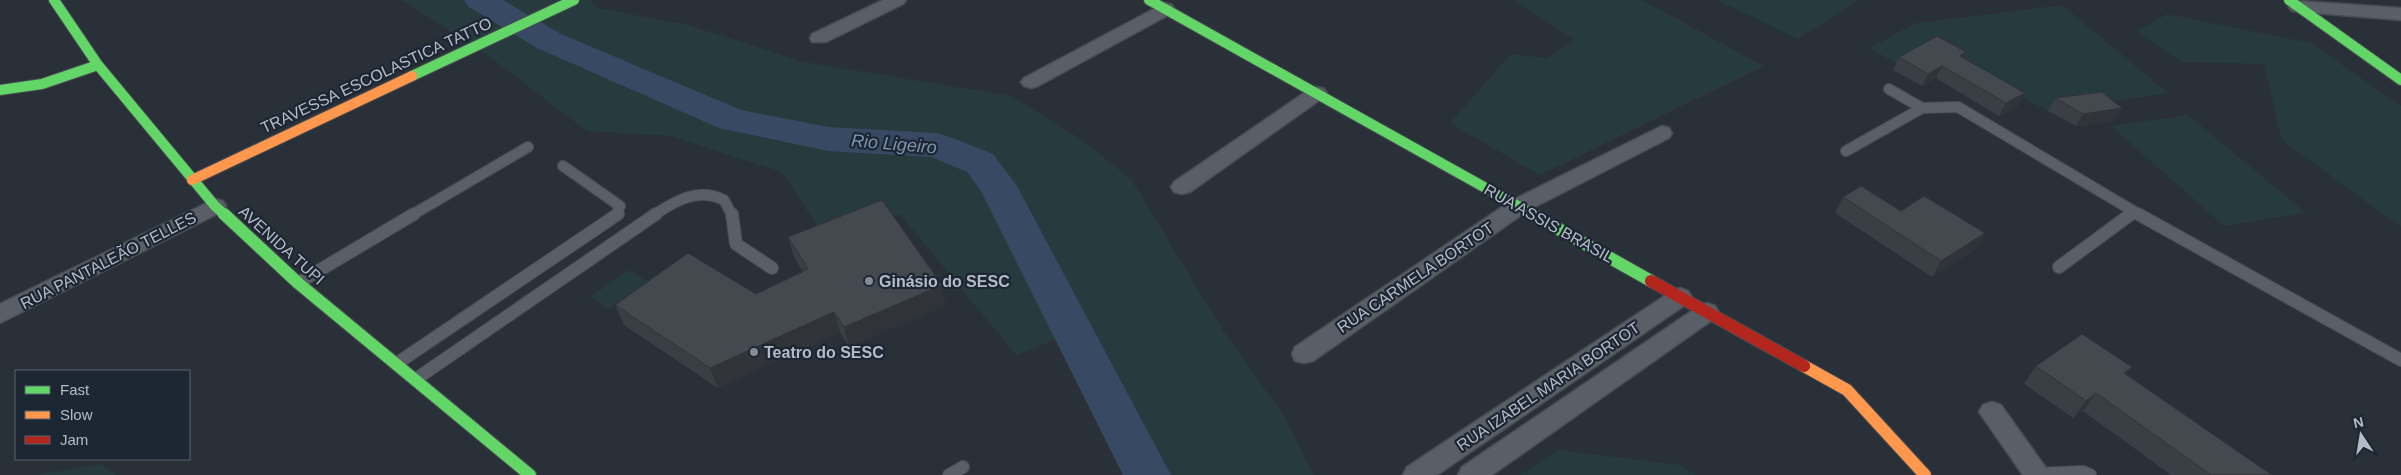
<svg xmlns="http://www.w3.org/2000/svg" width="2401" height="475" font-family="Helvetica,sans-serif">
<style>
.green{fill:#273a3e}
.lines{fill:none;stroke-linecap:round;stroke-linejoin:round}
.river{fill:#384963;fill-rule:evenodd}
.lane-far1-casing{stroke:#484c53;stroke-width:12}
.lane-casing{stroke:#484c53;stroke-width:14}
.street-casing{stroke:#484c53;stroke-width:3}
.fast-far1-casing{stroke:#484c53;stroke-width:12}
.fast-casing{stroke:#484c53;stroke-width:14}
.slow-far1-casing{stroke:#484c53;stroke-width:12}
.slow-casing{stroke:#484c53;stroke-width:14}
.jam-casing{stroke:#484c53;stroke-width:14}
.lane-far1{stroke:#5a5e66;stroke-width:10}
.lane{stroke:#5a5e66;stroke-width:12}
.street{fill:#5a5e66;fill-rule:evenodd}
.fast-far1{stroke:#63d668;stroke-width:10}
.fast{stroke:#63d668;stroke-width:12}
.slow-far1{stroke:#ff974d;stroke-width:10}
.slow{stroke:#ff974d;stroke-width:12}
.jam{stroke:#b3261e;stroke-width:12}
.wall{fill:#3a3f45}
.shaded-wall{fill:#303338}
.building{fill:#444950;stroke:#303338}
.poi-dot{fill:#848b96;stroke:#1d2633;stroke-width:2}
.labels{text-anchor:middle;stroke-width:4.5;stroke-linejoin:round;paint-order:stroke}
.street-label{font-size:16px;fill:#b4bcc9;stroke:#1d2633}
.poi-label{font-size:16px;font-weight:bold;fill:#b4bcc9;stroke:#1d2633;text-anchor:start}
.water-label{font-size:18px;font-style:italic;fill:#7c92b1;stroke:#1d2633}
</style>
<rect width="100%" height="100%" fill="#2a3038"/>
<!-- green -->
<path class="green" d="M 401,0 L 590,0 L 598,8 L 688,25 L 804,62 L 1011,96 L 1081,139 L 1131,179 L 1224,332 L 1286,419 L 1313,475 L 1135,475 L 1063,337 L 1016,355 L 900,214 L 825,238 L 782,172 L 671,136 L 587,131 L 475,46 Z
M 1514,0 L 1642,0 L 1764,66 L 1540,175 L 1450,123 L 1511,54 L 1547,58 L 1575,40 Z
M 1717,0 L 1858,0 L 1798,39 Z
M 2062,5 L 2168,93 L 2048,111 L 1930,46 L 1898,64 L 1869,48 L 1916,23 Z
M 2167,14 L 2311,43 L 2401,106 L 2401,227 L 2282,140 L 2264,64 L 2181,62 L 2137,31 Z
M 2188,115 L 2306,213 L 2224,226 L 2111,126 Z
M 629,270 L 648,282 L 608,309 L 590,297 Z
M 1558,450 L 1681,465 L 1696,475 L 1520,475 Z
M 102,464 L 115,475 L 37,475 Z"/>
<g class="lines">
<!-- river -->
<path class="river" d="M 464,0 L 503,0 L 561,34 L 741,110 L 828,127 L 937,133 L 950,137 L 993,154 L 1017,186 L 1171,475 L 1123,475 L 981,191 L 967,172 L 931,157 L 828,151 L 719,128 L 537,48 L 469,7 Z"/>
<defs>
<path id="lane-far1" d="M 1889,89 L 1922,108 L 1958,107 L 2140,215
M 1846,151 L 1922,108
M 563,166 L 620,206 L 616,215
M 412,215 L 528,147
M 654,215 C 675,201 698,187 724,200 L 732,215
M 2129,215 L 2134,212"/>
<path id="lane" d="M 732,214 L 736,244 L 772,268
M 2138,214 L 2401,360
M 2059,267 L 2131,214
M 298,283 L 414,214
M 396,364 L 618,214
M 416,379 L 656,214
M 2037,474 L 2083,472 L 2090,475
M 949,475 L 963,467"/>
<path id="street" d="M 883,0 L 906,0 L 903,4 L 826,42 L 812,42 L 810,38 L 812,34 Z
M 2298,1 L 2401,8 L 2401,20 L 2292,11 L 2289,7 L 2292,3 Z
M 1165,3 L 1172,5 L 1174,9 L 1172,13 L 1038,86 L 1031,88 L 1024,86 L 1021,82 L 1024,78 Z
M 1317,87 L 1324,89 L 1327,93 L 1324,97 L 1190,192 L 1182,194 L 1174,192 L 1171,187 L 1174,182 L 1310,89 Z
M 1662,126 L 1669,128 L 1672,133 L 1669,138 L 1527,211 L 1313,361 L 1304,363 L 1295,361 L 1292,354 L 1295,347 L 1511,201 Z
M 215,199 L 223,201 L 226,206 L 223,211 L 0,323 L 0,304 Z
M 1680,288 L 1688,291 L 1692,297 L 1688,303 L 1437,475 L 1403,475 L 1407,467 L 1672,291 Z
M 1707,303 L 1715,306 L 1719,312 L 1715,318 L 1492,475 L 1458,475 L 1462,467 L 1699,306 Z
M 1992,402 L 2001,405 L 2051,475 L 2023,475 L 1979,412 L 1983,405 Z"/>
<path id="fast-far1" d="M 54,0 L 98,65 L 215,206 L 225,215
M 1149,0 L 1534,215
M 2289,0 L 2401,80
M 412,76 L 574,0
M 0,90 L 42,84 L 98,65"/>
<path id="fast" d="M 224,214 L 298,283 L 530,475
M 1532,214 L 1651,281"/>
<path id="slow-far1" d="M 192,180 L 412,76"/>
<path id="slow" d="M 1804,366 L 1847,390 L 1925,475"/>
<path id="jam" d="M 1651,281 L 1804,366"/>
</defs>
<!-- lane-far1 casing -->
<use href="#lane-far1" class="lane-far1-casing"/>
<!-- lane casing -->
<use href="#lane" class="lane-casing"/>
<!-- street casing -->
<use href="#street" class="street-casing"/>
<!-- fast-far1 casing -->
<use href="#fast-far1" class="fast-far1-casing"/>
<!-- fast casing -->
<use href="#fast" class="fast-casing"/>
<!-- slow-far1 casing -->
<use href="#slow-far1" class="slow-far1-casing"/>
<!-- slow casing -->
<use href="#slow" class="slow-casing"/>
<!-- jam casing -->
<use href="#jam" class="jam-casing"/>
<!-- lane-far1 -->
<use href="#lane-far1" class="lane-far1"/>
<!-- lane -->
<use href="#lane" class="lane"/>
<!-- street -->
<use href="#street" class="street"/>
<!-- fast-far1 -->
<use href="#fast-far1" class="fast-far1"/>
<!-- fast -->
<use href="#fast" class="fast"/>
<!-- slow-far1 -->
<use href="#slow-far1" class="slow-far1"/>
<!-- slow -->
<use href="#slow" class="slow"/>
<!-- jam -->
<use href="#jam" class="jam"/>
</g>
<!-- wall -->
<path class="wall" d="M 1966,52 L 1963,58 L 2025,93 L 2018,106 L 1999,116 L 1936,78 L 1922,86 L 1893,70 L 1899,57 Z
M 2055,98 L 2122,108 L 2114,121 L 2076,126 L 2048,111 Z
M 1843,197 L 1901,211 L 1985,233 L 1976,249 L 1932,277 L 1835,213 Z
M 788,237 L 946,305 L 849,347 L 840,332 L 718,388 L 624,325 L 615,305 L 756,294 L 803,272 L 794,257 Z
M 2036,366 L 2132,367 L 2126,374 L 2272,475 L 2171,475 L 2083,411 L 2073,418 L 2024,384 Z"/>
<!-- shaded-wall -->
<path class="shaded-wall" d="M 1966,52 L 1960,64 L 1960,56 Z
M 1942,66 L 1936,78 L 1922,86 L 1928,74 Z
M 2025,93 L 2018,106 L 1999,116 L 2006,103 Z
M 2122,108 L 2114,121 L 2076,126 L 2083,114 Z
M 1985,233 L 1976,249 L 1932,277 L 1941,261 Z
M 942,285 L 946,305 L 849,347 L 844,327 Z
M 834,312 L 840,332 L 718,388 L 710,368 Z
M 2132,367 L 2118,385 L 2124,373 Z
M 2096,393 L 2083,411 L 2073,418 L 2086,401 Z"/>
<!-- building -->
<path class="building" d="M 1937,36 L 1966,52 L 1960,56 L 2025,93 L 2006,103 L 1942,66 L 1928,74 L 1899,57 Z
M 2102,92 L 2122,108 L 2083,114 L 2055,98 Z
M 1861,186 L 1901,211 L 1924,196 L 1985,233 L 1941,261 L 1843,197 Z
M 882,200 L 942,285 L 844,327 L 834,312 L 710,368 L 615,305 L 688,253 L 756,294 L 808,269 L 788,237 Z
M 2082,334 L 2132,367 L 2124,373 L 2272,475 L 2211,475 L 2096,393 L 2086,401 L 2036,366 Z"/>
<!-- markers -->
<g class="poi-dot">
<circle cx="869" cy="281" r="5"/>
<circle cx="754" cy="352" r="5"/>
</g>
<g class="labels">
<!-- street labels -->
<g class="street-label">
<text transform="translate(376 75) rotate(-25)" y="6">TRAVESSA ESCOLASTICA TATTO</text>
<text transform="translate(1549 223) rotate(29)" y="6">RUA ASSIS BRASIL</text>
<text transform="translate(282 245) rotate(42)" y="6">AVENIDA TUPI</text>
<text transform="translate(108 260) rotate(-27)" y="6">RUA PANTALEÃO TELLES</text>
<text transform="translate(1415 277) rotate(-34)" y="6">RUA CARMELA BORTOT</text>
<text transform="translate(1548 386) rotate(-34)" y="6">RUA IZABEL MARIA BORTOT</text>
</g>
<!-- poi labels -->
<g class="poi-label">
<text x="879" y="287">Ginásio do SESC</text>
<text x="764" y="358">Teatro do SESC</text>
</g>
<!-- water labels -->
<g class="water-label">
<text transform="translate(894 144) rotate(5)" y="6">Rio Ligeiro</text>
</g>
</g>
<!-- legend -->
<rect x="15" y="370" width="175" height="90" fill="#1d2633" stroke="#59626f"/>
<rect x="25" y="386" width="25" height="8" fill="#63d668" stroke="#59626f"/>
<text x="60" y="395" font-size="15" fill="#b4bcc9">Fast</text>
<rect x="25" y="411" width="25" height="8" fill="#ff974d" stroke="#59626f"/>
<text x="60" y="420" font-size="15" fill="#b4bcc9">Slow</text>
<rect x="25" y="436" width="25" height="8" fill="#b3261e" stroke="#59626f"/>
<text x="60" y="445" font-size="15" fill="#b4bcc9">Jam</text>
<!-- north arrow -->
<g transform="translate(2361 435) rotate(348)" stroke="#1d2633" stroke-width="4" paint-order="stroke">
<path d="M0-4L9 19L0 12L-9 19Z" fill="#b4bcc9"/>
<text y="-8" font-size="14" font-weight="bold" text-anchor="middle" fill="#b4bcc9">N</text>
</g>
</svg>
